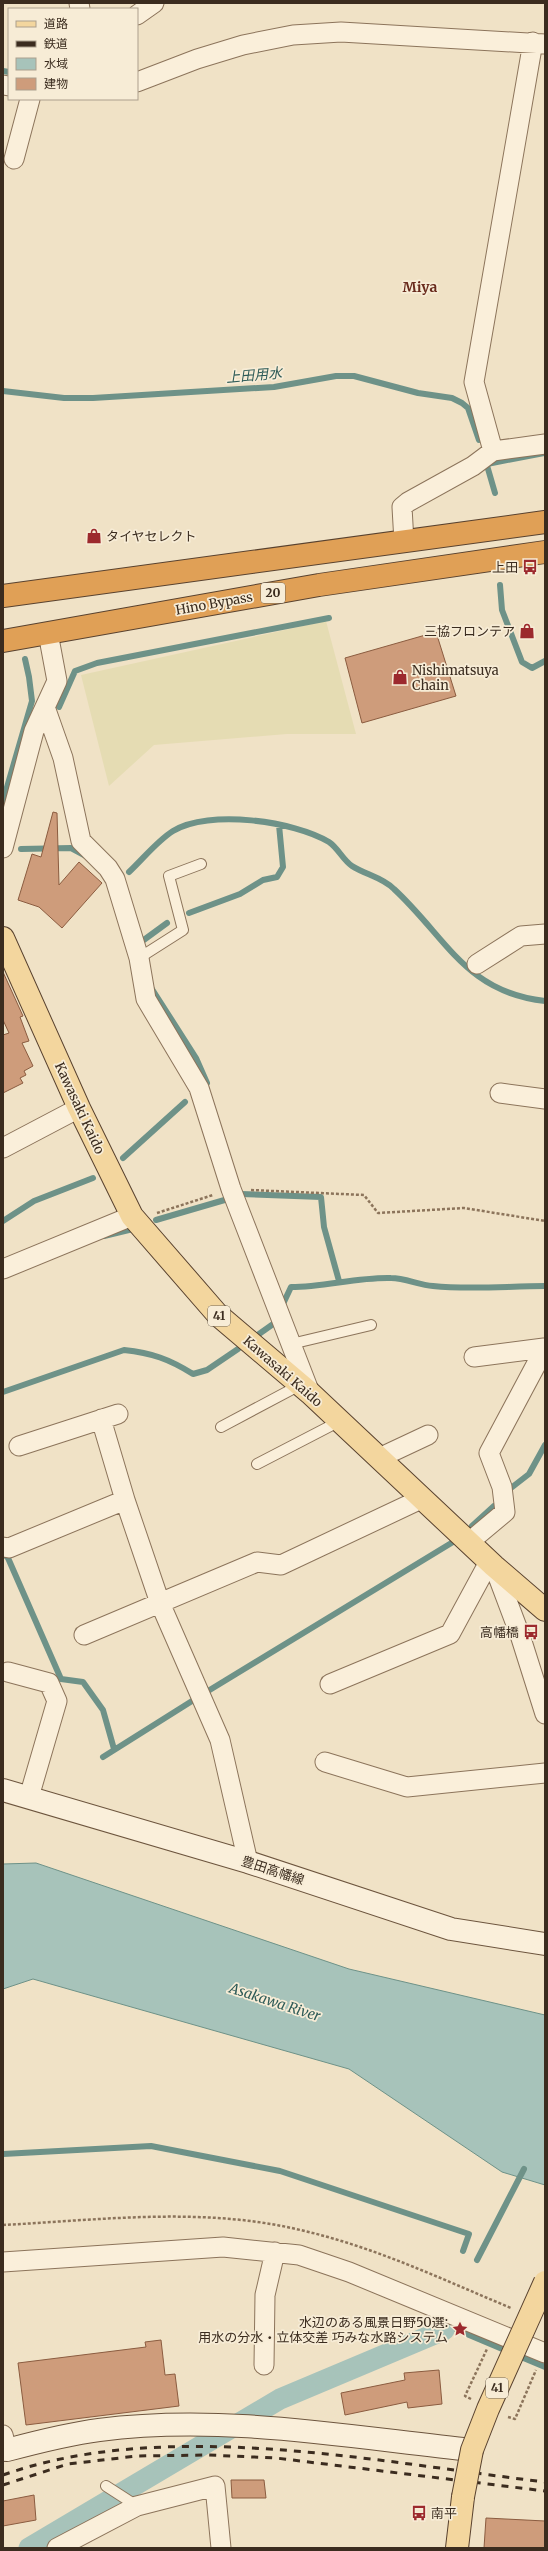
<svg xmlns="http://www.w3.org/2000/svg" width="548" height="2551" font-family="Merriweather,'Noto Sans JP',serif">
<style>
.farmland{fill:#e5dcb3}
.water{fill:#a7c3ba;stroke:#6e9288}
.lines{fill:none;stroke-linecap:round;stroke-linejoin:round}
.stream{stroke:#6e9288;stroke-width:6}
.canal{stroke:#a7c3ba;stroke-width:21}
.building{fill:#ce9c7b;stroke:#8b5c40}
.lane-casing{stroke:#8c745b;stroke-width:12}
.street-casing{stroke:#8c745b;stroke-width:21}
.secondary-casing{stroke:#6d553e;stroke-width:24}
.primary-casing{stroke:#59422f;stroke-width:24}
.highway-casing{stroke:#59422f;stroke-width:24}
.path{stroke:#8c745b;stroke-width:2.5;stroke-dasharray:3 2;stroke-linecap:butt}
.lane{stroke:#faefda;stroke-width:10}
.street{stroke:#faefda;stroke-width:19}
.secondary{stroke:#faefda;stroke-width:22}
.primary{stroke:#f3d69e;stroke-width:22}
.highway{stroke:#e0a056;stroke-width:22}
.rail{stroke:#3b2c1f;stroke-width:3;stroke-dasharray:7 7;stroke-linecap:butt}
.primary-bridge-casing{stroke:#59422f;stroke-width:24;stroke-linecap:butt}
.primary-bridge{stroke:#f3d69e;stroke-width:22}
.labels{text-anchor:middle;stroke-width:3.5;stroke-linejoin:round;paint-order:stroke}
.shield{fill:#f7ecd6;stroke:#736656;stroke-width:1}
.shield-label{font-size:12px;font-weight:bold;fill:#3b2c1f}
.poi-label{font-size:13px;fill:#3b2c1f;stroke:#f7ecd6;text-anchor:end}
.street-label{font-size:13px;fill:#3b2c1f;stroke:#f7ecd6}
.neighbourhood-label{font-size:14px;font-weight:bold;fill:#692b1d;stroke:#f7ecd6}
.water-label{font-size:14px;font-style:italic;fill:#2e5b57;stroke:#f7ecd6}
</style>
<rect width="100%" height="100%" fill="#f0e2c6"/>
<!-- farmland -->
<path class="farmland" d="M 326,621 L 356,734 L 287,734 L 154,745 L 109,786 L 81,675 Z"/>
<!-- water -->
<path class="water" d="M 36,1863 L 349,1969 L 545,2015 L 545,2185 L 502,2172 L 349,2069 L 33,1979 L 3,1989 L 3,1864 Z"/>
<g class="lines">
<!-- stream -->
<path class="stream" d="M 3,71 L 9,72
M 3,391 L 64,398 L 93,398 L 274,387 L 336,376 L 354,376 L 418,393 L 452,398 L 462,403 L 468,408 L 479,440
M 486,462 L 495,493
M 487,464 L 544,453
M 500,585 L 502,610 L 522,662 L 532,668 L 545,661
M 59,707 L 75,671 L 97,663 L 329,618
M 3,801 L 32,701 L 29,677 L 25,659
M 21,849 L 71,848 L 86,856
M 129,872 C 143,859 157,841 173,831 C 209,809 294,821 329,842 C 338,848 343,860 352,866 C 366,875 382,877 394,889 C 447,938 465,992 545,1001
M 189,913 L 240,894 L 263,880 L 277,877 L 283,867 L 279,825
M 141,942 L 167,923
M 150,986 L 196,1058 L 207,1083
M 123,1158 L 185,1102
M 241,1194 L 321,1197 L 324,1227 L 339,1281
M 156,1220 L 228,1199
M 3,1221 L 34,1201 L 93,1178
M 104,1236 L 133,1229
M 283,1304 L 291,1287 C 325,1287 357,1277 391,1278 C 405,1278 419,1285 433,1286 C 470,1290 508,1286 545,1286
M 259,1334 L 276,1322
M 3,1392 L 124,1350 C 152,1353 169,1359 193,1374 L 207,1370 L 238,1349
M 511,1488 L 529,1474 L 545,1445
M 472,1526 L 494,1506
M 3,1553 L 8,1558 L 61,1679 L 83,1682 L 103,1710 L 114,1749
M 208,1691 L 453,1542
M 103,1757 L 192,1701
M 3,2154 L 151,2146 L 280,2171 L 469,2234 L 463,2251
M 477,2260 L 524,2169
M 436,2321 L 545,2367
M 369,2362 L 432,2327 L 437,2317"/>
<!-- canal -->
<path class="canal" d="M 29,2548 L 280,2399 L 444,2330"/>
</g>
<!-- building -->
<path class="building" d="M 436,632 L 456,696 L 362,723 L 345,658 Z
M 53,812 L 57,813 L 59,885 L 79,862 L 102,883 L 62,928 L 39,907 L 18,900 L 32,854 L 41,857 Z
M 3,972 L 23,1016 L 20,1017 L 29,1041 L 22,1043 L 33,1066 L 24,1071 L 26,1075 L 20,1078 L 23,1083 L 3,1093 L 3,1035 L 9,1033 L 3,1020 Z
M 161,2340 L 165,2375 L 175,2374 L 179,2406 L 26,2425 L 18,2363 L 146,2347 L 145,2342 Z
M 439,2370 L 442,2404 L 408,2408 L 407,2402 L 345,2415 L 341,2393 L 405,2380 L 404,2373 Z
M 231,2480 L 264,2480 L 266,2498 L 232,2498 Z
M 34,2495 L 36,2520 L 3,2526 L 3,2501 Z
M 486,2518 L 545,2521 L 545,2548 L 484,2548 Z"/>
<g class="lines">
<defs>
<path id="lane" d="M 139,958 L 183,930 L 169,876 L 201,864
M 291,1344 L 371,1325
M 221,1427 L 300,1385
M 257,1464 L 340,1421
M 106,2486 L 137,2506"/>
<path id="street" d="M 79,3 L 80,9
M 137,15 L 154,3
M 137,82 L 197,59 L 243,45 L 293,35 L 341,32 L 545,44
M 3,85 L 9,86
M 14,159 L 30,99
M 493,451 L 474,382 L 533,42
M 404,542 L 402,507 L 408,502 L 473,466 L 493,451 L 545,444
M 45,707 L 63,758 L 81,841 L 108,868 L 115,879 L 139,958 L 146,999 L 199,1088 L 231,1189 L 310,1393
M 3,848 L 34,731 L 57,681 L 48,633
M 477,964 L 521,936 L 545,934
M 500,1093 L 545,1099
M 3,1148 L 79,1108
M 3,1269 L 132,1216
M 474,1357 L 544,1348
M 101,1419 L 125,1500
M 19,1446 L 118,1414
M 379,1458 L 428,1435
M 468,1543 L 505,1512 L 502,1487 L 489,1453 L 545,1348
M 3,1547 L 9,1548 L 125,1500 L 160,1603 L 220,1740 L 248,1862
M 494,1566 L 520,1635 L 545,1714
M 84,1635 L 257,1562 L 281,1565 L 421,1499
M 8,1672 L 49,1683 L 57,1701 L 29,1797
M 330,1684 L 450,1634 L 489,1562
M 325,1762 L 407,1787 L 545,1773
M 3,2262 L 223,2247 L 299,2255 L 349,2272 L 545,2353
M 264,2365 L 265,2295 L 275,2252
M 3,2435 L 7,2450 L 3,2451
M 57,2548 L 137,2506 L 215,2486 L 221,2548"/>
<path id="secondary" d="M 3,1790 L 248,1862 L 451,1929 L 545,1944
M 7,2450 C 37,2442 68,2434 99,2430 C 224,2414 348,2437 472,2450"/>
<path id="primary" d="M 3,938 L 79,1108 L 132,1216 L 218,1315 L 310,1393 L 494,1566 L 545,1610
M 457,2548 L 463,2497"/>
<path id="highway" d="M 3,596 L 545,522
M 3,641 L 319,585 L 545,552"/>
</defs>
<!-- lane casing -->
<use href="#lane" class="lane-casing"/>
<!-- street casing -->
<use href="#street" class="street-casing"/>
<!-- secondary casing -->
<use href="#secondary" class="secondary-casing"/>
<!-- primary casing -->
<use href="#primary" class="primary-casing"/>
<!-- highway casing -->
<use href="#highway" class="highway-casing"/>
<!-- path -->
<path class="path" d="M 251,1190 L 364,1195 L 378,1213 L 464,1208 L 545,1221
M 157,1213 L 213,1195
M 3,2225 C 99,2220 201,2207 296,2229 C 373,2246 439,2278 511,2308
M 471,2399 L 465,2396 L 487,2349
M 508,2417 L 515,2419 L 536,2370"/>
<!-- lane -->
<use href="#lane" class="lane"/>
<!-- street -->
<use href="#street" class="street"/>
<!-- secondary -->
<use href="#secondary" class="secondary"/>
<!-- primary -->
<use href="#primary" class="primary"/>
<!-- highway -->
<use href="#highway" class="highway"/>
<!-- rail -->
<path class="rail" d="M 3,2475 C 167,2417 376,2462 545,2482
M 3,2485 L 68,2464 L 137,2456 L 209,2455 L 276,2458 L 545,2491"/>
<defs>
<path id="primary-bridge" d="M 463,2497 L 472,2450 L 488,2409 L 545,2282"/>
</defs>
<!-- primary-bridge casing -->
<use href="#primary-bridge" class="primary-bridge-casing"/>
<!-- primary-bridge -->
<use href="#primary-bridge" class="primary-bridge"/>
</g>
<!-- icons -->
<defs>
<symbol id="shop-bare" viewBox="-9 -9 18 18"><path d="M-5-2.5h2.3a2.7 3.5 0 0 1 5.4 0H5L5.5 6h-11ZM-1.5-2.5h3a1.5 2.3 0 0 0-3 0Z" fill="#9c292d" stroke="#f7ecd6" stroke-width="2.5" paint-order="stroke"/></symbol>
<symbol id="bus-bare" viewBox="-9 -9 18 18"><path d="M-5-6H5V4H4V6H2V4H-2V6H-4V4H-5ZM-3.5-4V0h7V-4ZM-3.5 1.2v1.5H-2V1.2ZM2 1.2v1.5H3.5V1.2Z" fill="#9c292d" stroke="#f7ecd6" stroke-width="2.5" paint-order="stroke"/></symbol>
<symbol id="sight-bare" viewBox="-9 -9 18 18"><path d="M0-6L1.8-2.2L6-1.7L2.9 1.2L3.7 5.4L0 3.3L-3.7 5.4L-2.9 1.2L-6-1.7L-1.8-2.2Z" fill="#9c292d" stroke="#f7ecd6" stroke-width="2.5" paint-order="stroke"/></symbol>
</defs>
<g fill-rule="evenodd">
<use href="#shop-bare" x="83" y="525" width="22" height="22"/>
<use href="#bus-bare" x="519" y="556" width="22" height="22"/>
<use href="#shop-bare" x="516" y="620" width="22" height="22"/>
<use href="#shop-bare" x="389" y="666" width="22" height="22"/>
<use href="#bus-bare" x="520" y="1621" width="22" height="22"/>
<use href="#sight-bare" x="449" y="2318" width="22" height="22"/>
<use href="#bus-bare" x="408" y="2502" width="22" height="22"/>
</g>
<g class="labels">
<!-- shield labels -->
<g class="shield">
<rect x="261" y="583" width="24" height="20" rx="3"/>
<rect x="208" y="1306" width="22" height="20" rx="3"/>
<rect x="486" y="2378" width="22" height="20" rx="3"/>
</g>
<g class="shield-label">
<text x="273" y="597">20</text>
<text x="219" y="1320">41</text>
<text x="497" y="2392">41</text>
</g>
<!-- poi labels -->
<g class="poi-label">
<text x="106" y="541" text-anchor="start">タイヤセレクト</text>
<text x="518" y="572">上田</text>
<text x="515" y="636">三協フロンテア</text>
<text x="412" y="675" text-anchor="start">Nishimatsuya<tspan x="412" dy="15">Chain</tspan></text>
<text x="519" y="1637">高幡橋</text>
<text x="448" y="2327">水辺のある風景日野50選:<tspan x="448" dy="15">用水の分水・立体交差 巧みな水路システム</tspan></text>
<text x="431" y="2518" text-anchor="start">南平</text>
</g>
<!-- street labels -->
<g class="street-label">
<text transform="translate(214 603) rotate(-10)" y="5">Hino Bypass</text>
<text transform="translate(80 1108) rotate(65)" y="5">Kawasaki Kaido</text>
<text transform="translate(283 1371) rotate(41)" y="5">Kawasaki Kaido</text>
<text transform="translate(273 1870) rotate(18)" y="5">豊田高幡線</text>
</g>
<!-- neighbourhood labels -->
<g class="neighbourhood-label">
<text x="420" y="292">Miya</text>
</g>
<!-- water labels -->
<g class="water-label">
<text transform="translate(254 375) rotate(-5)" y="5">上田用水</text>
<text transform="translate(275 2002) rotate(18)" y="5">Asakawa River</text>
</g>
</g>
<!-- border -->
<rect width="548" height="2551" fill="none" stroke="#3b2c1f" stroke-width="8"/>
<!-- legend -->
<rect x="8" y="8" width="130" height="92" fill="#f7ecd6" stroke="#ac9f8d"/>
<rect x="16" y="21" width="20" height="6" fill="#f3d69e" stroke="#ac9f8d"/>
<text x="44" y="28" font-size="12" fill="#3b2c1f">道路</text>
<rect x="16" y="41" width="20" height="6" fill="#3b2c1f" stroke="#ac9f8d"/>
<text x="44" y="48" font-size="12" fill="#3b2c1f">鉄道</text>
<rect x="16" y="58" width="20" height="12" fill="#a7c3ba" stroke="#ac9f8d"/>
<text x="44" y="68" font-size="12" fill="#3b2c1f">水域</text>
<rect x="16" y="78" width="20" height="12" fill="#ce9c7b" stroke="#ac9f8d"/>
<text x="44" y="88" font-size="12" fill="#3b2c1f">建物</text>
</svg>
